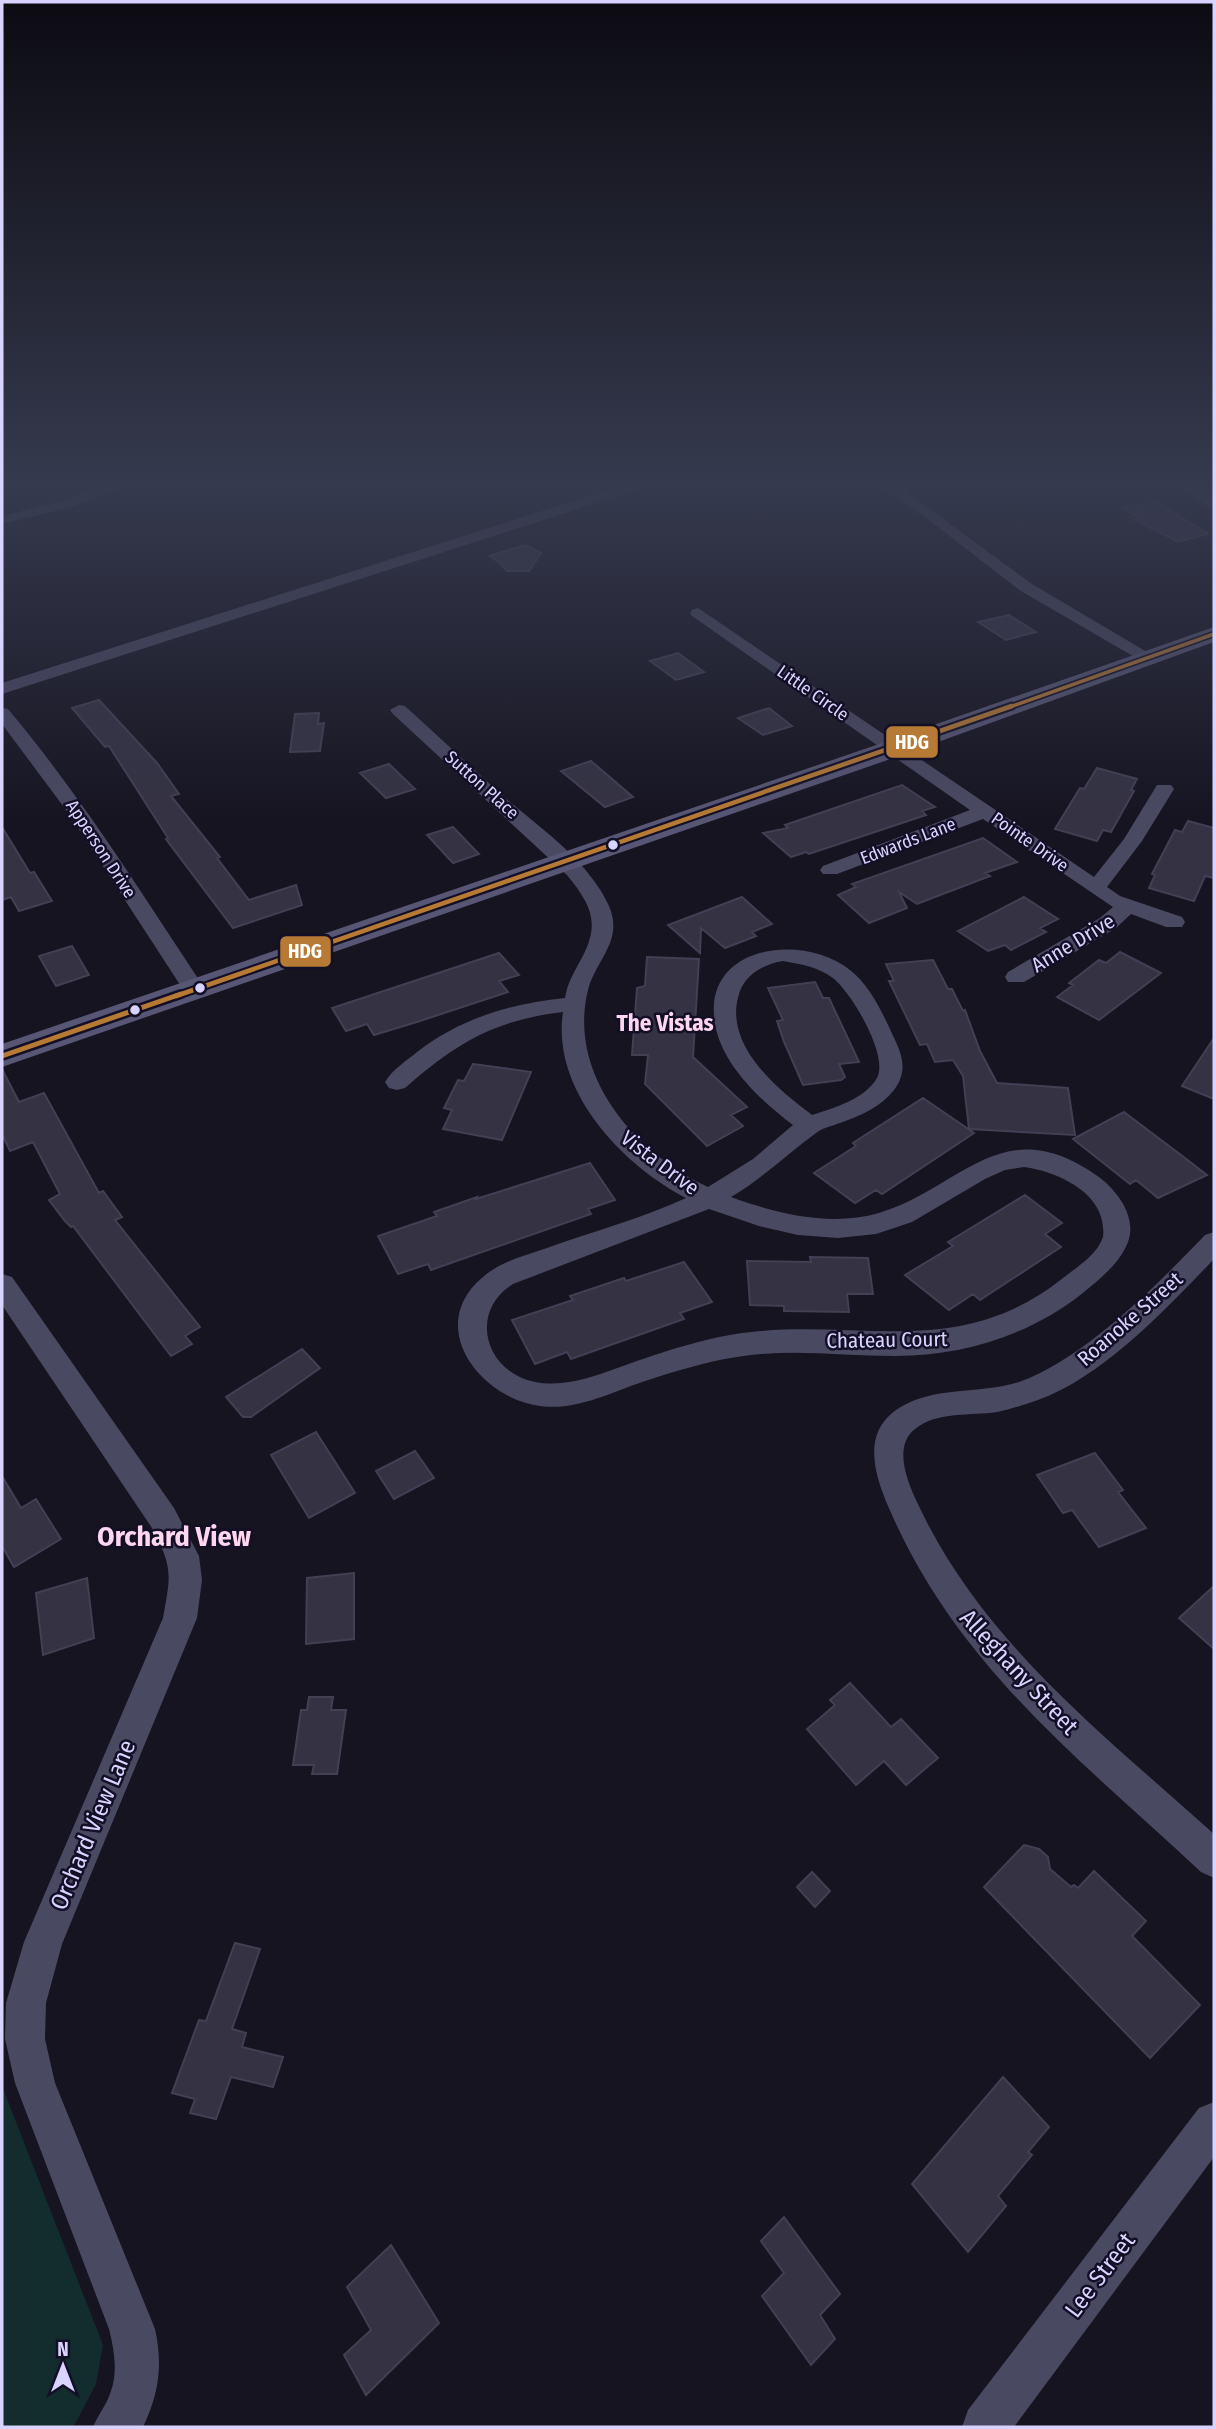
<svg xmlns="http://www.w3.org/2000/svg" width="1216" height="2429" font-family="'Fira Sans Condensed',sans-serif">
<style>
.green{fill:#132c2d}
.building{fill:#343243;stroke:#433f54;stroke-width:2}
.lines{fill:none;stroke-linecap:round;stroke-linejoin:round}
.street{fill:#4a4962;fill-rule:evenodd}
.secondary{fill:#575674;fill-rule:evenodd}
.bus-1-far2-casing{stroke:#130f26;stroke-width:7}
.bus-1-far1-casing{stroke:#130f26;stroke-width:9}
.bus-1-casing{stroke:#130f26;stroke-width:10}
.bus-1-far2{stroke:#b77a34;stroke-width:3.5}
.bus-1-far1{stroke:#b77a34;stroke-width:4.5}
.bus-1{stroke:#b77a34;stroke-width:5}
.bus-dot{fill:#d9d4ff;stroke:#130f26;stroke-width:2.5}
.labels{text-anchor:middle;stroke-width:5;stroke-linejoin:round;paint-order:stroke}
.far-street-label{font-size:18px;fill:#d9d4ff;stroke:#130f26}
.street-label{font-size:21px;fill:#d9d4ff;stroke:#130f26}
.neighbourhood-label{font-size:23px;font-weight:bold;fill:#ffd6f0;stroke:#130f26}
.near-street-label{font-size:24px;fill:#d9d4ff;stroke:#130f26}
.near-neighbourhood-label{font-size:28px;font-weight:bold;fill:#ffd6f0;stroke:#130f26}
.line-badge{stroke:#130f26;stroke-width:2.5}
.badge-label{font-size:19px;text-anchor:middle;font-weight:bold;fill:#fff}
</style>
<rect width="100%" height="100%" fill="#161421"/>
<!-- green -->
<path class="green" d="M 2,2086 L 103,2345 L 96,2384 L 75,2424 L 69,2427 L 2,2427 Z"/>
<!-- building -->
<path class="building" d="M 1157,502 L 1208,534 L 1178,542 L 1135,520 L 1140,519 L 1122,507 Z
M 525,545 L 541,553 L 529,571 L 507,571 L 499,562 L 489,556 Z
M 1009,615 L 1036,632 L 1006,640 L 978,622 Z
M 678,653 L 704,672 L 676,680 L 650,661 Z
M 99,700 L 157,763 L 179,794 L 171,796 L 220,857 L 217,858 L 249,900 L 296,885 L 302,905 L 233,928 L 166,839 L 168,838 L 109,746 L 105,747 L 72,708 Z
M 769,708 L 792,726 L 763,735 L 738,718 Z
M 319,713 L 318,724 L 324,723 L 320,751 L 290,752 L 295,714 Z
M 591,761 L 633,797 L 605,807 L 561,771 Z
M 389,764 L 415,789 L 386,798 L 360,773 Z
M 1097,768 L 1137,779 L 1131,790 L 1134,791 L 1111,832 L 1103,830 L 1097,841 L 1055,829 L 1080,788 L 1084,789 Z
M 902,785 L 935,807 L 922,811 L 926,815 L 809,854 L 806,852 L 791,857 L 763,833 L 788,828 L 785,825 Z
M 1188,821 L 1214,828 L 1214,878 L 1205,876 L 1194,901 L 1149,888 L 1155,875 L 1152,874 L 1175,830 L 1182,832 Z
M 2,827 L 30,873 L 34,872 L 52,901 L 19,911 L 11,897 L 2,900 Z
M 453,827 L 479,854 L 453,863 L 427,835 Z
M 983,838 L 1017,862 L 985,873 L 990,876 L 917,904 L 899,892 L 907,908 L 869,923 L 838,895 L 856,887 L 852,884 Z
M 742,897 L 772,924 L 752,932 L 756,936 L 725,948 L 701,928 L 700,953 L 668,925 Z
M 1024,897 L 1058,919 L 1040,928 L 1046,932 L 1011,950 L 1005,945 L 988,951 L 958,931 Z
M 72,946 L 89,975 L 56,986 L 39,956 Z
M 1120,952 L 1161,973 L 1099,1020 L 1057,997 L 1073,985 L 1069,983 L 1099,960 L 1106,963 Z
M 499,953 L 519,975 L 499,981 L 508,992 L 420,1021 L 374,1035 L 367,1024 L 346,1031 L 332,1008 Z
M 647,957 L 699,959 L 693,1057 L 747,1107 L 731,1115 L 743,1126 L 707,1146 L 645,1084 L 648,1055 L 632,1055 L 637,988 L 645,986 Z
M 933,960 L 948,989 L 952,989 L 963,1011 L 965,1010 L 980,1051 L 997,1083 L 1068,1088 L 1075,1135 L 969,1129 L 963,1076 L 953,1060 L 935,1062 L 927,1044 L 920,1045 L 889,981 L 894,981 L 886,964 Z
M 815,982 L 823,998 L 829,998 L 859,1062 L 839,1064 L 845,1077 L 841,1080 L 803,1085 L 784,1042 L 777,1021 L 783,1020 L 768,988 Z
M 1214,1038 L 1214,1099 L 1182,1086 Z
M 473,1064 L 531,1072 L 502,1140 L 443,1129 L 452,1110 L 444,1108 L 458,1080 L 464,1081 Z
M 2,1069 L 19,1102 L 44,1093 L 99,1193 L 103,1191 L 122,1217 L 115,1220 L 200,1327 L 185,1336 L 192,1344 L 171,1356 L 73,1226 L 71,1227 L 65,1221 L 49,1200 L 60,1194 L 33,1142 L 10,1151 L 2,1134 Z
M 923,1098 L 974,1133 L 882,1194 L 876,1190 L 855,1203 L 814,1173 L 856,1146 L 853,1143 Z
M 1124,1112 L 1185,1158 L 1207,1175 L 1158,1198 L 1136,1180 L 1130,1184 L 1073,1139 Z
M 590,1163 L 615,1200 L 588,1209 L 591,1214 L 462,1259 L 431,1270 L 428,1264 L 398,1274 L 378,1236 L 437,1216 L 434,1212 L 477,1197 L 476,1199 Z
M 1025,1195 L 1062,1223 L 1045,1234 L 1061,1247 L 980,1300 L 973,1294 L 949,1310 L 905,1275 L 953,1246 L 948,1242 Z
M 810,1257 L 868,1258 L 873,1294 L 847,1294 L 849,1312 L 784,1311 L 784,1306 L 750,1305 L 747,1261 L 811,1262 Z
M 684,1262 L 712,1302 L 680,1313 L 684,1319 L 571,1359 L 567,1352 L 535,1364 L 512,1320 L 573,1300 L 570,1296 L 624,1278 L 626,1281 Z
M 302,1349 L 320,1368 L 251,1417 L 243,1417 L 226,1397 Z
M 316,1432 L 355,1493 L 309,1518 L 271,1455 Z
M 415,1451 L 434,1478 L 394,1499 L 376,1471 Z
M 1095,1453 L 1123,1490 L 1118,1492 L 1146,1528 L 1099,1547 L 1072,1510 L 1063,1513 L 1037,1475 Z
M 2,1476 L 21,1508 L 36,1499 L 61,1539 L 14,1567 L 2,1546 Z
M 354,1573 L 354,1639 L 306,1644 L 307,1578 Z
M 87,1578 L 94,1638 L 43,1655 L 36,1593 Z
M 1214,1586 L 1214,1649 L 1179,1618 Z
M 850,1683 L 891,1727 L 901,1719 L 938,1758 L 906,1785 L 884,1761 L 856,1785 L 807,1729 L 835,1705 L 830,1700 Z
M 309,1697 L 333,1697 L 331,1710 L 346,1710 L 337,1774 L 312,1774 L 314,1765 L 293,1765 L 301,1710 L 307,1710 Z
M 1024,1845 L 1039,1849 L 1048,1857 L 1050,1869 L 1071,1887 L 1074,1885 L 1078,1888 L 1094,1871 L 1146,1921 L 1132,1936 L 1200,2005 L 1150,2058 L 984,1887 Z
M 812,1872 L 830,1891 L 815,1907 L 797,1887 Z
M 235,1943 L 260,1949 L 232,2029 L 246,2033 L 242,2047 L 283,2057 L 273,2087 L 231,2077 L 216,2119 L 190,2113 L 195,2099 L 172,2093 L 199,2020 L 206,2021 Z
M 1003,2077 L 1049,2127 L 1028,2152 L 1032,2155 L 998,2196 L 1006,2206 L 968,2252 L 912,2184 Z
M 784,2217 L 840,2294 L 820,2315 L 835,2339 L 811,2365 L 762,2296 L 784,2273 L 761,2241 Z
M 391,2245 L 439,2323 L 366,2395 L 344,2355 L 371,2330 L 347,2287 Z"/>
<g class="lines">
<!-- street -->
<path class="street" d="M 116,481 L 136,481 L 74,506 L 2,524 L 2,516 L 64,500 Z
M 636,481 L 657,481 L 655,484 L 2,694 L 2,683 Z
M 872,481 L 889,481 L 901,488 L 1032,584 L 1157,658 L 1149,663 L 1143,662 L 1021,591 L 925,517 Z
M 1170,481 L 1186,481 L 1214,500 L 1214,510 Z
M 698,608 L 1094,877 L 1124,839 L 1157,785 L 1171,785 L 1174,789 L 1142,841 L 1107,887 L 1120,896 L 1182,917 L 1185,922 L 1182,927 L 1166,927 L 1131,914 L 1116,928 L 1024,982 L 1008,982 L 1005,977 L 1008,972 L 1100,918 L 1113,907 L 983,819 L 837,874 L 823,874 L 820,870 L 823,866 L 970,810 L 692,616 L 690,613 L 692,610 Z
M 399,705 L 405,706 C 438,736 470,766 503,796 C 540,828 589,861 609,906 C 624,941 596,959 588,990 C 567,1075 635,1153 708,1187 L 753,1159 L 793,1125 C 760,1100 717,1061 714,1016 C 708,943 806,934 850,970 C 868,984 879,1006 889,1027 C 899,1049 911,1067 894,1090 C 881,1107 860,1116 840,1123 C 832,1126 822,1128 816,1133 C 787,1154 762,1179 731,1197 C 777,1214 831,1227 879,1213 C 960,1189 1000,1111 1093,1173 C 1114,1186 1138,1215 1128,1242 C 1120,1263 1101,1278 1084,1292 C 1031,1335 963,1356 895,1356 C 842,1356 789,1348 737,1357 C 704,1362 673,1372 642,1382 C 610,1393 575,1411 540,1406 C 480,1398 424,1326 483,1277 C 500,1262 523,1256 544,1249 C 591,1232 640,1219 686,1198 C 622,1165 551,1090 563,1012 C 495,1020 456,1043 405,1088 L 397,1090 L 389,1088 L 385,1082 C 392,1070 406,1061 417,1052 C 461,1018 510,1004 565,998 C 567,985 573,974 579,963 C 601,925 593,907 567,875 L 393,714 L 390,710 ZM 783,961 C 801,964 818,967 833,978 C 852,993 889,1056 877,1078 C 865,1099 834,1108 812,1115 C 776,1088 721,1043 740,991 C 747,973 765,964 783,961 ZM 1024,1167 C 1059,1172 1108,1194 1103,1237 C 1097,1255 1077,1267 1063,1278 C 954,1365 851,1314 730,1335 C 701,1340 672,1349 643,1359 C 609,1370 572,1389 535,1382 C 485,1372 468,1312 513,1284 L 709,1209 L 759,1226 L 798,1235 L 838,1238 L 876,1234 L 912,1222 L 985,1179 L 1005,1170 Z
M 2,708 L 8,709 C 82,797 142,894 205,989 L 202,994 L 186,994 L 69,814 L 2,724 Z
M 1214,1232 L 1214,1259 C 1166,1309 1104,1376 1038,1400 C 1024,1405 1011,1409 997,1412 C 971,1416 937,1411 915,1429 C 893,1446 907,1481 917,1502 C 981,1641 1103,1734 1214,1834 L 1214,1878 L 1201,1872 C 1082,1761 960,1668 892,1515 C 877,1482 859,1436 896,1410 C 932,1385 980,1395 1019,1382 C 1083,1360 1158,1284 1205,1235 Z
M 2,1274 L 12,1277 L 174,1508 L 199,1556 L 202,1580 L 197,1618 L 62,1944 L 46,2003 L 45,2039 L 55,2083 L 155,2329 C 163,2365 159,2394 143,2427 L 93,2427 C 98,2415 107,2404 111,2391 C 118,2371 114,2349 109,2329 L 15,2083 L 5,2039 L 6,2003 L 24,1942 L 163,1618 C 171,1574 173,1568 152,1528 L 2,1305 Z
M 1214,2102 L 1214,2157 L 1014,2427 L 962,2427 L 968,2410 L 1199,2108 Z"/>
<!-- secondary -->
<path class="secondary" d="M 1214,627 L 1214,642 L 905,754 L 2,1067 L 2,1044 L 885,742 Z"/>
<defs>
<path id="bus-1-far2" d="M 1007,708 L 1214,634"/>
<path id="bus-1-far1" d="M 176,996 L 1012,706"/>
<path id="bus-1" d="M 2,1056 L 181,994"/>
</defs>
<!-- bus-1-far2 casing -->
<use href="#bus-1-far2" class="bus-1-far2-casing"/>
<!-- bus-1-far1 casing -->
<use href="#bus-1-far1" class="bus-1-far1-casing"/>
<!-- bus-1 casing -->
<use href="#bus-1" class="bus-1-casing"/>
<!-- bus-1-far2 -->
<use href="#bus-1-far2" class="bus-1-far2"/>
<!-- bus-1-far1 -->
<use href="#bus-1-far1" class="bus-1-far1"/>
<!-- bus-1 -->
<use href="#bus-1" class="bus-1"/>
</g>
<!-- sky -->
<linearGradient id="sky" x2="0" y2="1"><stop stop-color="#0c0b12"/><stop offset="0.59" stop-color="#363a4e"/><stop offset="1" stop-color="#363a4e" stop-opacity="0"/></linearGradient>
<rect width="1216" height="821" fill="url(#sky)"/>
<!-- markers -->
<g class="bus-dot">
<circle cx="613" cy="845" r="6"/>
<circle cx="200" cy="988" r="6"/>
<circle cx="135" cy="1010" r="6"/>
</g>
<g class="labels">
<!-- far-street labels -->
<g class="far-street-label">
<text transform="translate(813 693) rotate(35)" y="6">Little Circle</text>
<text transform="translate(482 785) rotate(42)" y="6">Sutton Place</text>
<text transform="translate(908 841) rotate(-21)" y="6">Edwards Lane</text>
<text transform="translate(1030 842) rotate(35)" y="6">Pointe Drive</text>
<text transform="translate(101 849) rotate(57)" y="6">Apperson Drive</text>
</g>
<!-- street labels -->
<g class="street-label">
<text transform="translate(1073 943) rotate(-31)" y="7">Anne Drive</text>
<text transform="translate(660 1163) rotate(37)" y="7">Vista Drive</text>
<text transform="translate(1130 1319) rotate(-41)" y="7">Roanoke Street</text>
<text transform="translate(887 1340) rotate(-1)" y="7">Chateau Court</text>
</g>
<!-- neighbourhood labels -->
<g class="neighbourhood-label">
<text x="665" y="1031">The Vistas</text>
</g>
<!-- near-street labels -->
<g class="near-street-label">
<text transform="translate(1019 1672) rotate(47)" y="8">Alleghany Street</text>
<text transform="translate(93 1825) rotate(-67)" y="8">Orchard View Lane</text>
<text transform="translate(1100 2275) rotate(-53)" y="8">Lee Street</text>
</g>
<!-- near-neighbourhood labels -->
<g class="near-neighbourhood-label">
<text x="174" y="1546">Orchard View</text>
</g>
</g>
<g class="line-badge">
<rect x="885" y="725" width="54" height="34" rx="7" fill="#b77a34"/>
<rect x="279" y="935" width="53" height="33" rx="7" fill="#b77a34"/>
</g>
<g class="badge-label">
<text x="912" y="749">HDG</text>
<text x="305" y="958">HDG</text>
</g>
<!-- border -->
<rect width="1216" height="2429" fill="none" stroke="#d9d4ff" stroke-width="7"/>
<!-- north arrow -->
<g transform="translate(63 2366)" stroke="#130f26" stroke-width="5" paint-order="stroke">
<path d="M0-5L12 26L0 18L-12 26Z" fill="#d9d4ff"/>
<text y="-10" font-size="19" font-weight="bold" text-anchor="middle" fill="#d9d4ff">N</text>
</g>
</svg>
